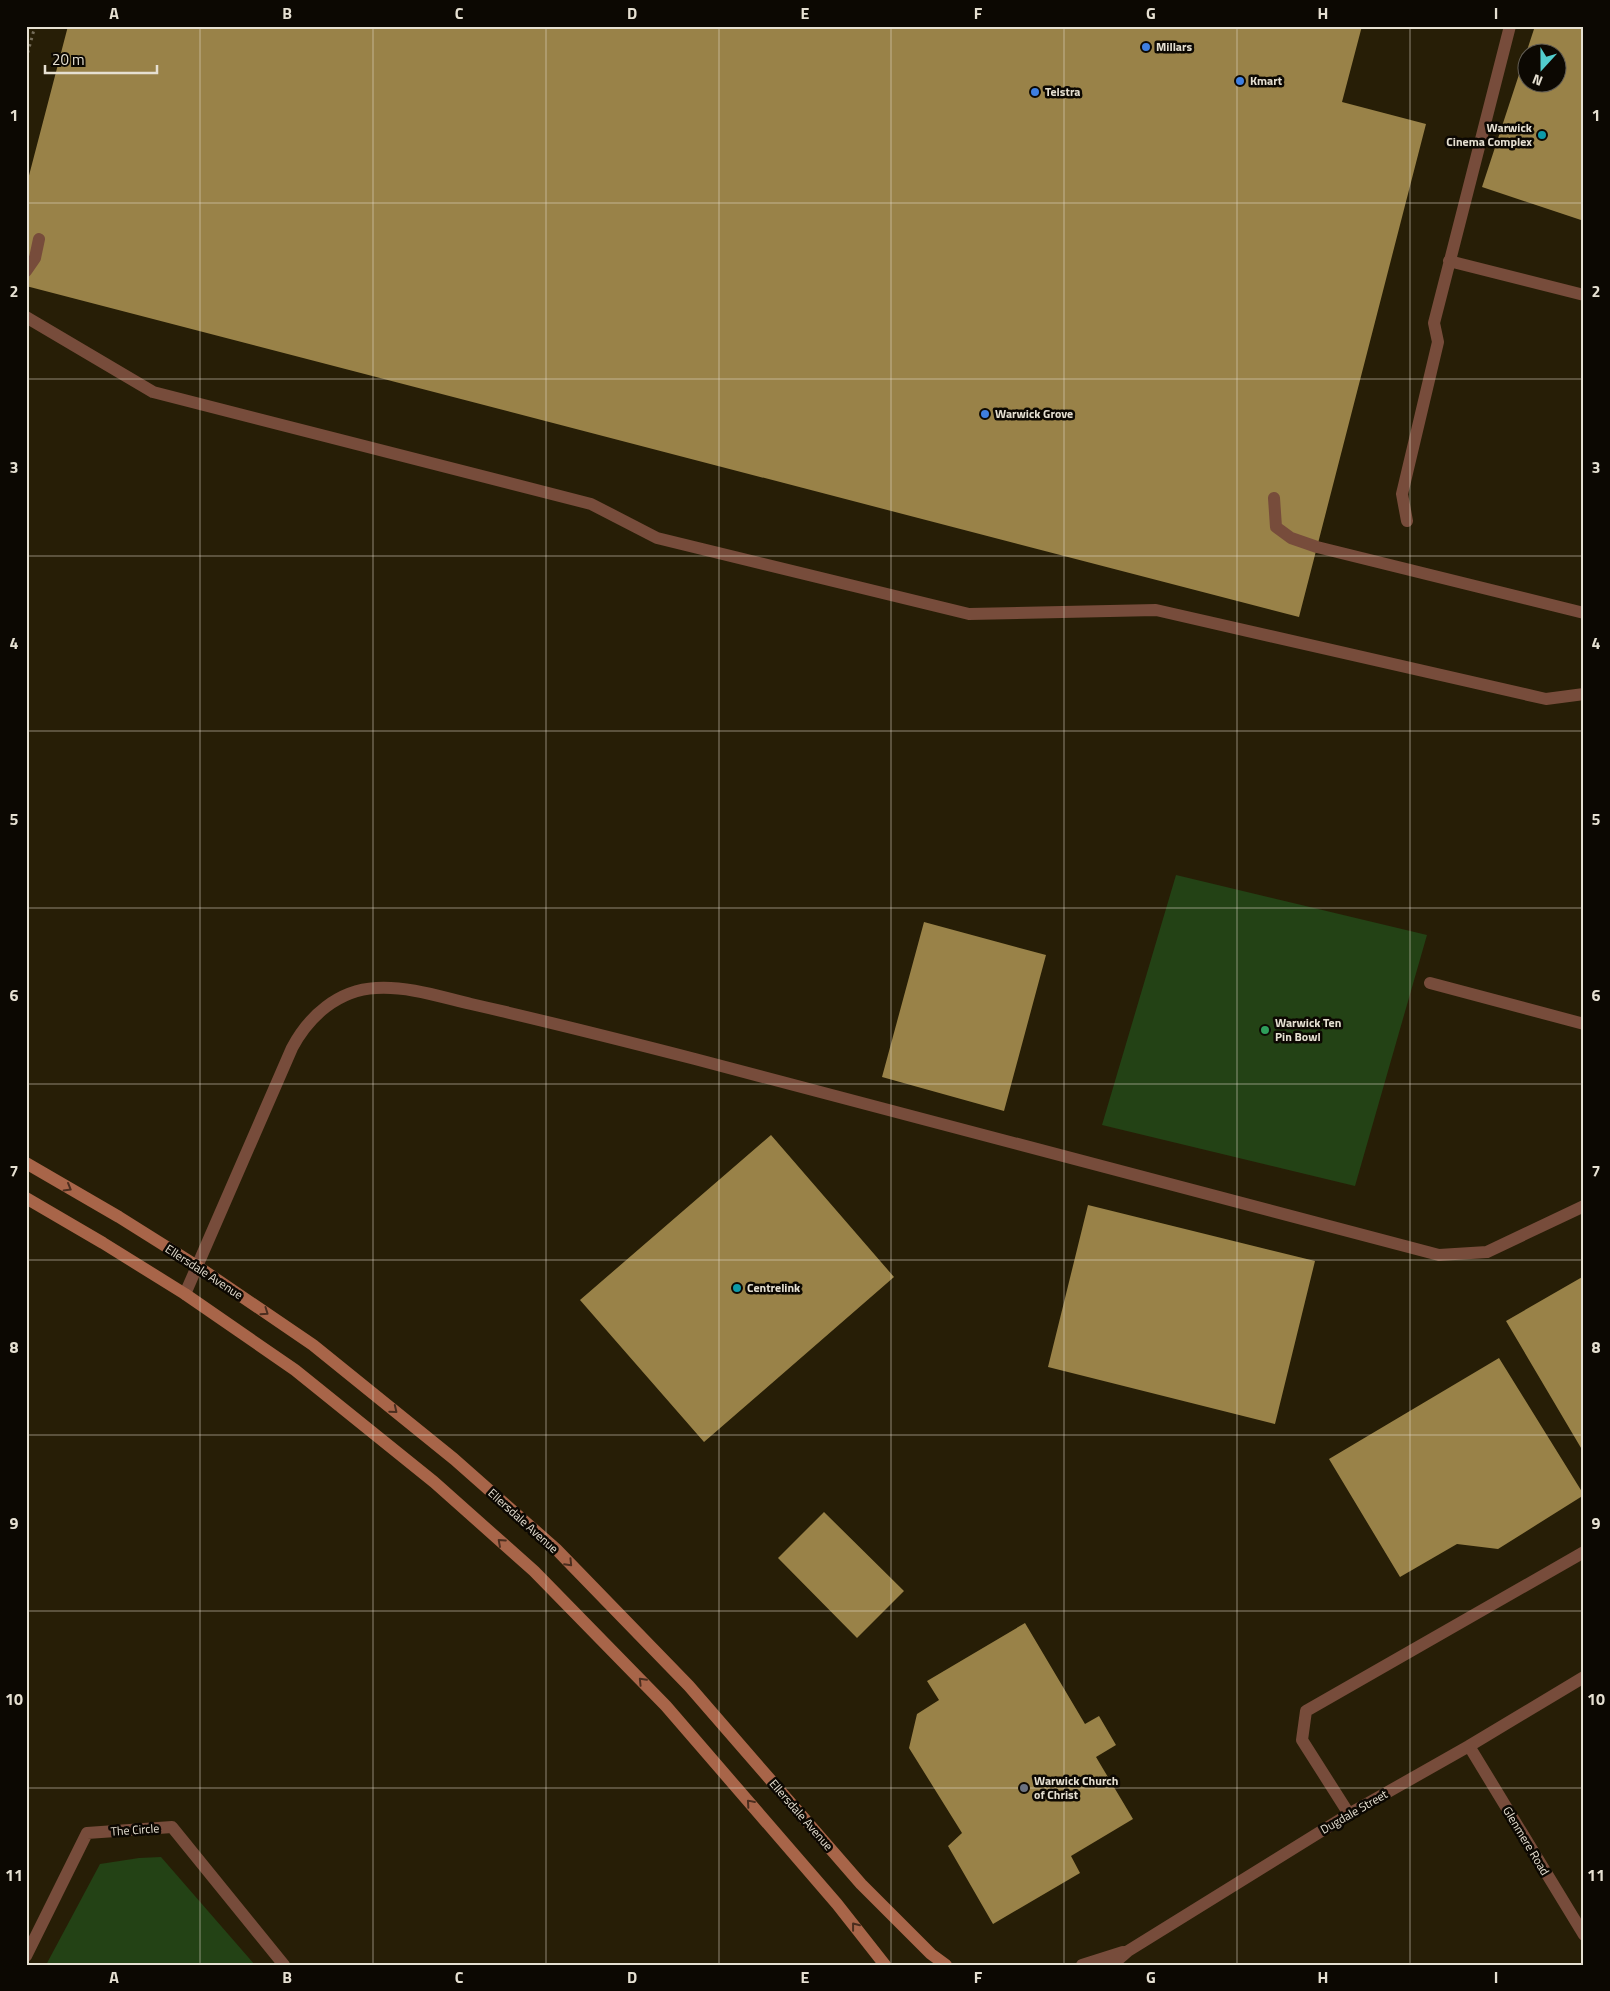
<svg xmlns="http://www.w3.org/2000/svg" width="1610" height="1991" font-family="'Titillium Web',sans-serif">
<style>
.green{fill:#234215}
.building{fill:#998248;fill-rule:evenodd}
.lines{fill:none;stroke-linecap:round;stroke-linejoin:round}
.path{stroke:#766e5b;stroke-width:3;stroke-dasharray:2.5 4;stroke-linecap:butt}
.lane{stroke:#774c3b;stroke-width:12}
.street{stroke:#774c3b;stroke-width:12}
.secondary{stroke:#a86549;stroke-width:12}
.oneway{stroke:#4a2d1e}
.grid{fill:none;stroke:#e6e0d2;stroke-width:1;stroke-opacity:0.55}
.shop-dot{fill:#3f7fe0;stroke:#0c0802;stroke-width:2}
.culture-dot{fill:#0f9aa8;stroke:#0c0802;stroke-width:2}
.leisure-dot{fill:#2e9e5b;stroke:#0c0802;stroke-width:2}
.worship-dot{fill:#6b7280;stroke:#0c0802;stroke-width:2}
.labels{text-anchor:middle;stroke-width:5;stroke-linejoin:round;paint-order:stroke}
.poi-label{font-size:12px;font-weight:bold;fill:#e6e0d2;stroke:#0c0802;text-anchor:start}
.street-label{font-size:12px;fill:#e6e0d2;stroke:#0c0802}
.neatline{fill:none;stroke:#e6e0d2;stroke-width:2}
.grid-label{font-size:16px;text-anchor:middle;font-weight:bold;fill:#e6e0d2}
</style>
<rect width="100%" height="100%" fill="#271e06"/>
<!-- green -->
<path class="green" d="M 1176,875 L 1427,935 L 1355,1186 L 1102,1125 Z
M 161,1857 L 255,1965 L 46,1965 L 100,1864 L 139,1858 Z"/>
<!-- building -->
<path class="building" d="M 68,26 L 1362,26 L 1342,102 L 1426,124 L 1299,617 L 26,286 L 26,187 Z
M 1535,26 L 1584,26 L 1584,221 L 1482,187 ZM 1528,52 L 1558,52 L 1558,82 L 1528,82 Z
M 924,922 L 1046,955 L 1004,1111 L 882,1077 Z
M 771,1135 L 894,1277 L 704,1442 L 580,1300 Z
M 1088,1205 L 1315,1261 L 1275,1424 L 1048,1367 Z
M 1584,1276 L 1584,1453 L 1506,1321 Z
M 1499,1358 L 1584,1495 L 1498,1549 L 1457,1544 L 1400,1577 L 1329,1459 Z
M 824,1512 L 904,1591 L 857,1638 L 778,1558 Z
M 1025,1623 L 1085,1724 L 1099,1716 L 1116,1745 L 1096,1757 L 1133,1819 L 1071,1856 L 1080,1873 L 993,1924 L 948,1846 L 962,1833 L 909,1748 L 917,1714 L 939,1700 L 927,1681 Z"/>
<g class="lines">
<!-- path -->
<path class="path" d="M 26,59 L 35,26"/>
<!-- lane -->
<path class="lane" d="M 1449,261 L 1584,295
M 26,271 L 35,258 L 39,239
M 26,317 L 153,392 L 591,504 L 657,538 L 969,614 L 1156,610 L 1546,699 L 1584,694
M 1274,498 L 1276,527 L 1291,538 L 1317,547 L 1584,613
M 1407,521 L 1402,494 L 1438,342 L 1434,323 L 1510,26
M 1430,983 L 1584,1024
M 185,1294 L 292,1048 C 309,1016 338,990 376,988 C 408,986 441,997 471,1004 C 546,1021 621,1040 695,1059 C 943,1125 1191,1190 1439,1255 L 1487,1252 L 1584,1206
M 1349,1814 L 1302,1740 L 1306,1711 L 1584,1552"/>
<!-- street -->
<path class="street" d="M 1469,1746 L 1584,1935
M 26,1956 L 87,1833 L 172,1827 L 284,1965
M 1082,1965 L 1123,1952
M 1112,1965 L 1128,1951 L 1349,1814 L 1469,1746 L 1584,1677"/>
<!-- secondary -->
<path class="secondary" d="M 26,1163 L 119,1217 L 197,1266 L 313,1345 L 454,1459 L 556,1549 L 689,1686 L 861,1884 L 931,1954 L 946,1965
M 26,1198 L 103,1243 L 185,1294 L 295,1370 L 434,1482 L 534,1571 L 666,1706 L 837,1904 L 885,1965"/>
</g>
<!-- one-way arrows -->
<defs><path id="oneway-chevron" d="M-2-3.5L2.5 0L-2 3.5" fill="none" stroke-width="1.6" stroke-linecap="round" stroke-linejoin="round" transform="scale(1.25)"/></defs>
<g class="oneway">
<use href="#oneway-chevron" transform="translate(68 1188) rotate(30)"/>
<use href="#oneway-chevron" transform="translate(265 1312) rotate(35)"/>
<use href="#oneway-chevron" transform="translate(394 1410) rotate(39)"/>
<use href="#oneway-chevron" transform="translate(501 1542) rotate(-138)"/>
<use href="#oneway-chevron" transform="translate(569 1563) rotate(46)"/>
<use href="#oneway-chevron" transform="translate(642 1681) rotate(-134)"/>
<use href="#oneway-chevron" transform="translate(750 1803) rotate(-131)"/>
<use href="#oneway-chevron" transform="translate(855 1926) rotate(-128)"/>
</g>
<!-- grid -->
<path class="grid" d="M 200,26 L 200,1965M 373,26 L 373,1965M 546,26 L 546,1965M 719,26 L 719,1965M 891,26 L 891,1965M 1064,26 L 1064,1965M 1237,26 L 1237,1965M 1410,26 L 1410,1965M 26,203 L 1584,203M 26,379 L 1584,379M 26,556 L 1584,556M 26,731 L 1584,731M 26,908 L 1584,908M 26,1084 L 1584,1084M 26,1260 L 1584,1260M 26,1435 L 1584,1435M 26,1611 L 1584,1611M 26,1788 L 1584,1788"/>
<!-- markers -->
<g class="shop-dot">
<circle cx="1146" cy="47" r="5"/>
<circle cx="1240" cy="81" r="5"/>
<circle cx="1035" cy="92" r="5"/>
<circle cx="985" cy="414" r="5"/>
</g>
<g class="culture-dot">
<circle cx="1542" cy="135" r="5"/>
<circle cx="737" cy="1288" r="5"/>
</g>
<circle class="leisure-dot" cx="1265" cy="1030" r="5"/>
<circle class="worship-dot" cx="1024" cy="1788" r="5"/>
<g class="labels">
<!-- poi labels -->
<g class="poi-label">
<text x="1156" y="51">Millars</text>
<text x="1250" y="85">Kmart</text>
<text x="1045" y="96">Telstra</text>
<text x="1532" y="132" text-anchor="end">Warwick<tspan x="1532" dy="14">Cinema Complex</tspan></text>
<text x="995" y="418">Warwick Grove</text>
<text x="1275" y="1027">Warwick Ten<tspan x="1275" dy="14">Pin Bowl</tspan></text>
<text x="747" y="1292">Centrelink</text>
<text x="1034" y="1785">Warwick Church<tspan x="1034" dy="14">of Christ</tspan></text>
</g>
<!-- street labels -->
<g class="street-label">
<text transform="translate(204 1272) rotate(33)" y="4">Ellersdale Avenue</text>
<text transform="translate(523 1521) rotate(42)" y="4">Ellersdale Avenue</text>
<text transform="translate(1354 1812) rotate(-30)" y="4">Dugdale Street</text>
<text transform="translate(801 1815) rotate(49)" y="4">Ellersdale Avenue</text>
<text transform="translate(135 1830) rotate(-4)" y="4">The Circle</text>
<text transform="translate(1526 1841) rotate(59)" y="4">Glenmere Road</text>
</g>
</g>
<!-- border -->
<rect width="1610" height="1991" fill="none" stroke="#0c0802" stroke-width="55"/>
<!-- north arrow -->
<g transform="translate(1542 68) rotate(201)"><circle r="24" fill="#0c0802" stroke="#635e55"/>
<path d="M0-4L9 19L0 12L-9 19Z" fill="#52cdcd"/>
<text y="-8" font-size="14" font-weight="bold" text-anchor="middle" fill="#e6e0d2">N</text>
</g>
<!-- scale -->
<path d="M45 65v8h112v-8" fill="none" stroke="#e6e0d2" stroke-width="2.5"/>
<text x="52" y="65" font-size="15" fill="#e6e0d2" stroke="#0c0802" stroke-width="4" paint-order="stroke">20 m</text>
<rect x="28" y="28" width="1554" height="1936" class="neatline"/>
<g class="grid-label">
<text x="114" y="19">A</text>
<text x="287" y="19">B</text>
<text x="459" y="19">C</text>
<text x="632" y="19">D</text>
<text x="805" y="19">E</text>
<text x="978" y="19">F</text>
<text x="1151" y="19">G</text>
<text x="1323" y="19">H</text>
<text x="1496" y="19">I</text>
<text x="14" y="121">1</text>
<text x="1596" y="121">1</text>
<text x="14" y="297">2</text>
<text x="1596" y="297">2</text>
<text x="14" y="473">3</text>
<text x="1596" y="473">3</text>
<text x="14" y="649">4</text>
<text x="1596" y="649">4</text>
<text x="14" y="825">5</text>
<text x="1596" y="825">5</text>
<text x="14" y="1001">6</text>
<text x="1596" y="1001">6</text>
<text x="14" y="1177">7</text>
<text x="1596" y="1177">7</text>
<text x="14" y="1353">8</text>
<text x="1596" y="1353">8</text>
<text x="14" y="1529">9</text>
<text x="1596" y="1529">9</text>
<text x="14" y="1705">10</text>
<text x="1596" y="1705">10</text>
<text x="14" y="1881">11</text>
<text x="1596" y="1881">11</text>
<text x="114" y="1983">A</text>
<text x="287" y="1983">B</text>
<text x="459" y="1983">C</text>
<text x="632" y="1983">D</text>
<text x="805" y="1983">E</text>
<text x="978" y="1983">F</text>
<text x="1151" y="1983">G</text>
<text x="1323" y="1983">H</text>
<text x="1496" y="1983">I</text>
</g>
</svg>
